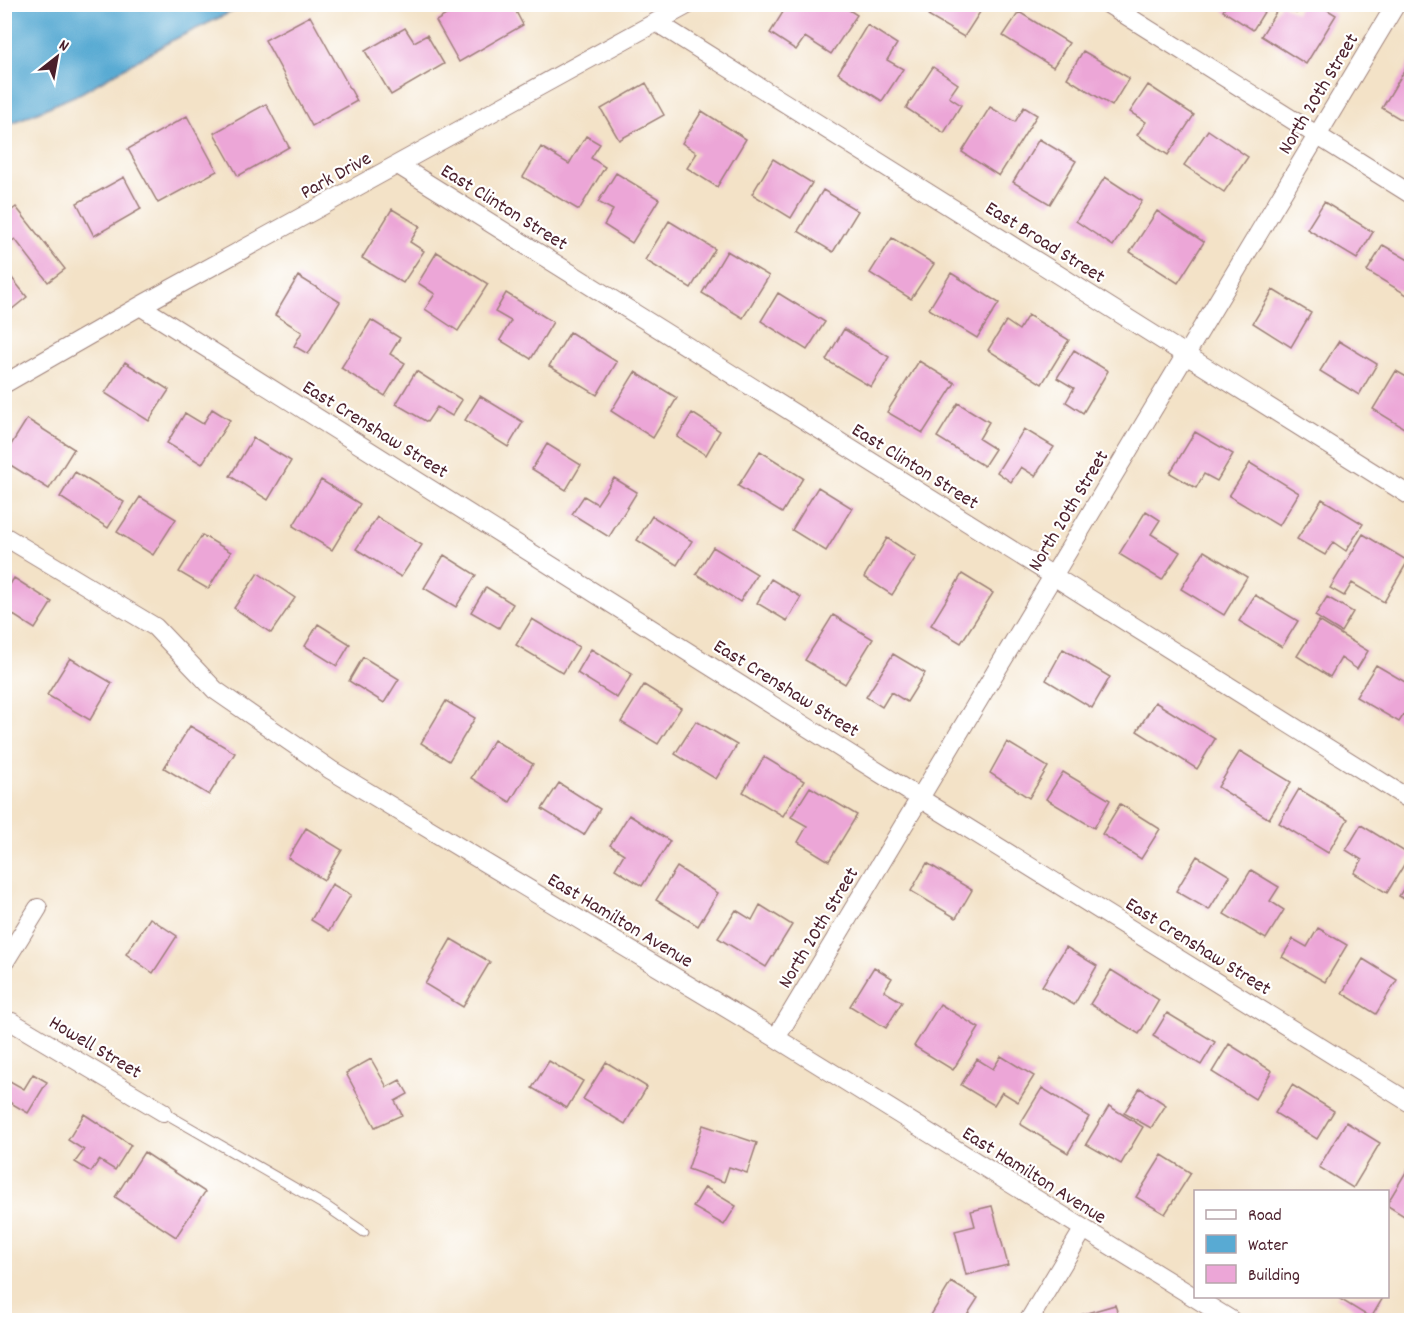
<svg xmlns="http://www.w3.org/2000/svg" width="1416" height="1325" font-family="Dekko,sans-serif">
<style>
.water{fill:#58aad3;stroke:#51647f;stroke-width:1.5}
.building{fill:#eca6d7}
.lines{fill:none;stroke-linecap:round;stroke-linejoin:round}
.lane-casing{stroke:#9e8079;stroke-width:11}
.street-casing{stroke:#9e8079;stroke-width:20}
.lane{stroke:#fff;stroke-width:9}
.street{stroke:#fff;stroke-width:18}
.labels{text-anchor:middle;stroke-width:4.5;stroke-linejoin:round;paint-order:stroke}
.street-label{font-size:20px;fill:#4a1f2b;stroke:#fff}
</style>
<rect width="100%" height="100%" fill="#fff"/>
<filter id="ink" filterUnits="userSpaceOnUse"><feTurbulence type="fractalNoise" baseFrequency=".0167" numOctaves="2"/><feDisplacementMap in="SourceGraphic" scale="12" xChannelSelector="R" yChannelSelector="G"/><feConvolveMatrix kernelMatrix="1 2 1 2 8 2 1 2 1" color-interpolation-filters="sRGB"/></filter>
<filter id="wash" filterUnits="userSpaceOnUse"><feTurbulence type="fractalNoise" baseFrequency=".008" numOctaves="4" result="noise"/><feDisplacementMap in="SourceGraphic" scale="24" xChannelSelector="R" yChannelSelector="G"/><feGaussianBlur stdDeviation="1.35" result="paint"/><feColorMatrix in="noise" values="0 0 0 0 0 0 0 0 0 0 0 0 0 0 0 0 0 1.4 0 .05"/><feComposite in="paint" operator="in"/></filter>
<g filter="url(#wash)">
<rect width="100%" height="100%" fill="#f3e2c7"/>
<!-- water -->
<path class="water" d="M 5,4 L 246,4 L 246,5 L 171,41 L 81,93 L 5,126 Z"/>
<g id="blocks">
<!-- building -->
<path class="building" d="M 447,4 L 512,4 L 523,25 L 459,62 L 436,21 L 451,12 Z
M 788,4 L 840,4 L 857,15 L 831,54 L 805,37 L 796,50 L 770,33 Z
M 1227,4 L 1269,4 L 1253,30 L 1223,11 Z
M 1281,4 L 1296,13 L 1301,4 L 1318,4 L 1336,15 L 1306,64 L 1261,36 Z
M 935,5 L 975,5 L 982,9 L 964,37 L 928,16 Z
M 1019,12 L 1069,43 L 1053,67 L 1003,36 Z
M 310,16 L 357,101 L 312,126 L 265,40 Z
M 867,25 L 897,44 L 887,60 L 903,69 L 882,101 L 838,73 Z
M 405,28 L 414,42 L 427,35 L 444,64 L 391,95 L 365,51 Z
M 1083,51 L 1129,78 L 1112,106 L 1067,78 Z
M 1412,58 L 1412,126 L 1382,108 Z
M 933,67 L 958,84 L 949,97 L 961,105 L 944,133 L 906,108 Z
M 646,83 L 664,115 L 619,140 L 601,109 Z
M 1148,85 L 1194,115 L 1168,155 L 1137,135 L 1146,122 L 1130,112 Z
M 266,104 L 289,147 L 238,176 L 214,133 Z
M 990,107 L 1015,122 L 1024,107 L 1037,115 L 999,176 L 962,152 Z
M 702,111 L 746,139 L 717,187 L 687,168 L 697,153 L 682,143 Z
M 187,116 L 217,171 L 158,203 L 128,149 Z
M 1208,130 L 1248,157 L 1224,192 L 1184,165 Z
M 586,136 L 600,144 L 591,158 L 605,167 L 579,210 L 523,177 L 541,147 L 569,164 Z
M 1039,139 L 1076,161 L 1050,204 L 1013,182 Z
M 773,159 L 812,183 L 791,218 L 752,194 Z
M 616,173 L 659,199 L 632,243 L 604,225 L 613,210 L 598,202 Z
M 124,177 L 141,209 L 94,236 L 77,203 Z
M 1105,177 L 1142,201 L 1113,246 L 1076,221 Z
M 823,190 L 858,211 L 833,252 L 798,231 Z
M 1324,202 L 1373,232 L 1357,259 L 1307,229 Z
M 16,207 L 65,269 L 48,282 L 15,239 L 4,247 L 4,216 Z
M 392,209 L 420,226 L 410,242 L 424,251 L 403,283 L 362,258 Z
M 1157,211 L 1204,242 L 1178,283 L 1130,252 Z
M 669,221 L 715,249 L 691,288 L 645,260 Z
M 892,238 L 934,264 L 911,299 L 870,273 Z
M 1383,245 L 1412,262 L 1412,298 L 1367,271 Z
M 727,251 L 769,276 L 743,318 L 702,293 Z
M 437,252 L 488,284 L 458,331 L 425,309 L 435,294 L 418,283 Z
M 4,268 L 27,297 L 11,310 L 4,302 Z
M 951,273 L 999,303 L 977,338 L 929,309 Z
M 298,276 L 340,302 L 308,354 L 294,346 L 302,332 L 275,315 Z
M 1273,290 L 1311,313 L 1291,347 L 1253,323 Z
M 506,293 L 553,322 L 531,359 L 500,340 L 511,321 L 495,312 Z
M 778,293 L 825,322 L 807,350 L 761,321 Z
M 1028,315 L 1069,340 L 1042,384 L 988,350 L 1006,321 L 1019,330 Z
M 371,320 L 400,338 L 390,354 L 405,363 L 385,396 L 341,368 Z
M 844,329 L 889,357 L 871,387 L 826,360 Z
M 570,332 L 617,362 L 597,395 L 549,366 Z
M 1339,341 L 1377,364 L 1359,395 L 1320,371 Z
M 1074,350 L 1108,371 L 1083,413 L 1066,402 L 1074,388 L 1057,378 Z
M 919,361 L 955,383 L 923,433 L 887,412 Z
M 125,362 L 169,390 L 149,421 L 105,393 Z
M 416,371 L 462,400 L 452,416 L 437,407 L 427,422 L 396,404 Z
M 1396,371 L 1412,380 L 1412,433 L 1373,409 Z
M 635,372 L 677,398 L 653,438 L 611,411 Z
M 480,396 L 523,422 L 508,447 L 465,420 Z
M 958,403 L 989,422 L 979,439 L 995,449 L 984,466 L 937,437 Z
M 212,409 L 230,420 L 202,464 L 167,443 L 185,413 L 203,424 Z
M 692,413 L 720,431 L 706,455 L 677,437 Z
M 27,419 L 74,449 L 49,489 L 4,461 L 4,456 Z
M 1024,429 L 1054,447 L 1035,476 L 1021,467 L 1011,482 L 997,472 Z
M 1195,432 L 1233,454 L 1217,481 L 1204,474 L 1196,488 L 1170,473 Z
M 253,438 L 291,461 L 268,500 L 230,476 Z
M 547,444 L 581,465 L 566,490 L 532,469 Z
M 760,451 L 803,478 L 782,513 L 738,486 Z
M 1250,463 L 1299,493 L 1279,526 L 1229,496 Z
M 75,472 L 124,502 L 108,528 L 60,497 Z
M 614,478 L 637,492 L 609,537 L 572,514 L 584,496 L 597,504 Z
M 321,480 L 360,504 L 332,550 L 293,526 Z
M 818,487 L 852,508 L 826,551 L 792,530 Z
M 140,497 L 176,519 L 153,555 L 117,532 Z
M 1322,499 L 1363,524 L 1346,551 L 1333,542 L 1325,555 L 1297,539 Z
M 1146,511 L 1160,520 L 1151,534 L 1180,552 L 1162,580 L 1119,554 Z
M 652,516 L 692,541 L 677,565 L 637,540 Z
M 377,517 L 422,545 L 401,577 L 356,549 Z
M 1363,534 L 1408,561 L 1384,602 L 1352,583 L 1344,596 L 1330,588 Z
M 202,535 L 231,552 L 208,589 L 179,572 Z
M 887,538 L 916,557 L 892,595 L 864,577 Z
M 713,547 L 757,574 L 740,602 L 696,574 Z
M 1204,551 L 1247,577 L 1224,615 L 1181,589 Z
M 444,555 L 476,575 L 456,607 L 424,588 Z
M 258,573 L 295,598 L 271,633 L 234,608 Z
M 962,574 L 993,593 L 961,643 L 931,625 Z
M 14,578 L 52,602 L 35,629 L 4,609 L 4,594 Z
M 771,579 L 801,597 L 787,621 L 757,603 Z
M 486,587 L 513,604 L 499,628 L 471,612 Z
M 1255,595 L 1298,621 L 1282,647 L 1239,621 Z
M 1327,597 L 1353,612 L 1341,632 L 1315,616 Z
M 833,615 L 873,639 L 845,684 L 805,660 Z
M 532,619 L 579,647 L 563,673 L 516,645 Z
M 1319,621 L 1368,651 L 1357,669 L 1341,658 L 1330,677 L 1297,656 Z
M 318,624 L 350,644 L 337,666 L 305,646 Z
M 591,649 L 632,674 L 617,698 L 577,673 Z
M 1063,649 L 1110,677 L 1092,708 L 1046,680 Z
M 893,654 L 925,673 L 907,702 L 891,692 L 882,707 L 866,697 Z
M 363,657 L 399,679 L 384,703 L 349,681 Z
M 70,658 L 112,683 L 90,720 L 47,695 Z
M 1376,665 L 1412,686 L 1412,702 L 1399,722 L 1356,697 Z
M 644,685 L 681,708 L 658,744 L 621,722 Z
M 446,701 L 475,718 L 449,761 L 421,743 Z
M 1155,702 L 1215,739 L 1197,769 L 1137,731 Z
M 696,721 L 737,745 L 716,779 L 675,754 Z
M 190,726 L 235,753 L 209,795 L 164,768 Z
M 494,740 L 533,764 L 510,802 L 471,778 Z
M 1007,742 L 1048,767 L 1029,798 L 990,773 Z
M 1240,751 L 1291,782 L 1269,819 L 1218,787 Z
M 764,757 L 804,781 L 783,816 L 743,792 Z
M 1063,772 L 1110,800 L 1094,828 L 1046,799 Z
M 559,783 L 600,809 L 584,835 L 542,809 Z
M 810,787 L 857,815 L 829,861 L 798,842 L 807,826 L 791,817 Z
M 1299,789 L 1348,819 L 1328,853 L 1279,823 Z
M 1120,804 L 1160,829 L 1141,859 L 1102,834 Z
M 629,815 L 670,841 L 642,886 L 615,869 L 624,854 L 610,845 Z
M 1361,825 L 1410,855 L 1387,893 L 1354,873 L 1362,860 L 1346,850 Z
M 306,828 L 342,850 L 324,880 L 288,858 Z
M 1197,856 L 1230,876 L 1209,910 L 1176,891 Z
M 927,863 L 972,890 L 956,918 L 911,891 Z
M 677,867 L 718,893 L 698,926 L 656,900 Z
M 1251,870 L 1279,887 L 1270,901 L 1284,910 L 1266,939 L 1224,914 Z
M 1412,875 L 1412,904 L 1399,896 Z
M 332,884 L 351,895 L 329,931 L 311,920 Z
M 760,905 L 792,925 L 766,967 L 718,938 L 736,910 L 752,920 Z
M 150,918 L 177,936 L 153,973 L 126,954 Z
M 1318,928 L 1347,945 L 1325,982 L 1282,957 L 1293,939 L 1307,947 Z
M 451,939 L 490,962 L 463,1007 L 425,984 Z
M 1066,947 L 1097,966 L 1074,1005 L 1042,986 Z
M 1363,959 L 1397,980 L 1376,1014 L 1342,993 Z
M 874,967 L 892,978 L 884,991 L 902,1002 L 886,1028 L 850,1006 Z
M 1111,970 L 1159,1000 L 1139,1034 L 1090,1004 Z
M 940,1004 L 979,1028 L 953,1070 L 914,1046 Z
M 1167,1013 L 1215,1042 L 1201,1065 L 1153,1036 Z
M 1229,1044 L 1272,1071 L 1255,1099 L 1212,1072 Z
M 1001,1056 L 1034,1076 L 1018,1102 L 1002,1092 L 994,1105 L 961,1085 L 977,1059 L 993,1069 Z
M 371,1059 L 387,1087 L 400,1080 L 408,1094 L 395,1101 L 402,1115 L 375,1127 L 346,1073 Z
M 549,1061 L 583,1081 L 567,1108 L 532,1088 Z
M 606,1062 L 647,1087 L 625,1124 L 583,1099 Z
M 33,1074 L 47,1082 L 28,1113 L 4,1099 L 4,1090 L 10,1081 L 24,1089 Z
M 1292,1085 L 1334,1111 L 1317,1139 L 1275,1113 Z
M 1042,1088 L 1089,1117 L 1068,1153 L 1020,1124 Z
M 1140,1088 L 1166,1105 L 1151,1128 L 1124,1113 Z
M 1109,1106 L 1143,1127 L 1121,1164 L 1086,1144 Z
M 84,1114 L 131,1145 L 115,1170 L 99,1160 L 91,1172 L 75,1162 L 84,1150 L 68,1140 Z
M 1346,1122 L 1380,1143 L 1353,1188 L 1319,1167 Z
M 703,1125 L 757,1143 L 747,1173 L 729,1167 L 724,1182 L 688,1169 Z
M 144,1152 L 205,1192 L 176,1237 L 115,1197 Z
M 1162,1155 L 1191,1173 L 1165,1214 L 1136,1197 Z
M 1412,1162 L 1412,1221 L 1388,1206 L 1388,1202 Z
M 705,1187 L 736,1206 L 724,1225 L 693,1207 Z
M 992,1206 L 1008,1265 L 966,1275 L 955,1231 L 975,1226 L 971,1211 Z
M 951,1282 L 978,1298 L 964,1320 L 928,1320 Z
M 1335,1296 L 1384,1296 L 1371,1318 Z
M 1115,1305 L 1120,1320 L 1063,1320 Z"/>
</g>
</g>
<g filter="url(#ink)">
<use href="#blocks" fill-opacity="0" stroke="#9e8079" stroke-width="1.5"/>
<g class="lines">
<defs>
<path id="lane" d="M 163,1112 L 326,1206 L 364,1232"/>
<path id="street" d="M 1108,4 L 1412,195
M 656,22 L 1412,497
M 398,165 L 1412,801
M 140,306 L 921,799 L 1412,1104
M 4,384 L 140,306 L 689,4
M 4,536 L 155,627 L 215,690 L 331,770 L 776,1038 L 1231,1320
M 4,963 L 38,908
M 4,1022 L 12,1022 L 163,1112
M 776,1038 L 1396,4
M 1029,1320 L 1083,1230"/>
</defs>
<!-- lane casing -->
<use href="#lane" class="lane-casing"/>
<!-- street casing -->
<use href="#street" class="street-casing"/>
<!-- lane -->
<use href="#lane" class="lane"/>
<!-- street -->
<use href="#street" class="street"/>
</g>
</g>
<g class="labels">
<!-- street labels -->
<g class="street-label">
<text transform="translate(1317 93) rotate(-59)" y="7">North 20th Street</text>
<text transform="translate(335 174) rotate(-29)" y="7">Park Drive</text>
<text transform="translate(505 206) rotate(32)" y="7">East Clinton Street</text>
<text transform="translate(1046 241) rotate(32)" y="7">East Broad Street</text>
<text transform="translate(376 428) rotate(32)" y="7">East Crenshaw Street</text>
<text transform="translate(916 465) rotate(32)" y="7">East Clinton Street</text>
<text transform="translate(1067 510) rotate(-59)" y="7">North 20th Street</text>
<text transform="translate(787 687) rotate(32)" y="7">East Crenshaw Street</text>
<text transform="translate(621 919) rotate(31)" y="7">East Hamilton Avenue</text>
<text transform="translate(817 927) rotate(-59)" y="7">North 20th Street</text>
<text transform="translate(1199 945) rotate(32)" y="7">East Crenshaw Street</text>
<text transform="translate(96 1046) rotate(31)" y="7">Howell Street</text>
<text transform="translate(1035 1174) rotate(32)" y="7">East Hamilton Avenue</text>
</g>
</g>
<!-- margin -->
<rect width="1416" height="1325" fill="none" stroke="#fff" stroke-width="24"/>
<!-- legend -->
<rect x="1194" y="1190" width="195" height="108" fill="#ffffff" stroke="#b7a5aa" stroke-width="1.5"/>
<rect x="1206" y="1210" width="30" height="9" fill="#ffffff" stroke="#b7a5aa" stroke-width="1.5"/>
<text x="1248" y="1220" font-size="18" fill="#4a1f2b">Road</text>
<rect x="1206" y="1235" width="30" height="18" fill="#58aad3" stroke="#b7a5aa" stroke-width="1.5"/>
<text x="1248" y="1250" font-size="18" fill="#4a1f2b">Water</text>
<rect x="1206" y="1265" width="30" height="18" fill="#eca6d7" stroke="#b7a5aa" stroke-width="1.5"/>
<text x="1248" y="1280" font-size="18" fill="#4a1f2b">Building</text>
<!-- north arrow -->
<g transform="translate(57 57) rotate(31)" stroke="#ffffff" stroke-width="4.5" paint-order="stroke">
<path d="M0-4.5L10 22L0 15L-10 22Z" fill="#4a1f2b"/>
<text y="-9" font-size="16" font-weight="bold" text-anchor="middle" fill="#4a1f2b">N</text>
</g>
</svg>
